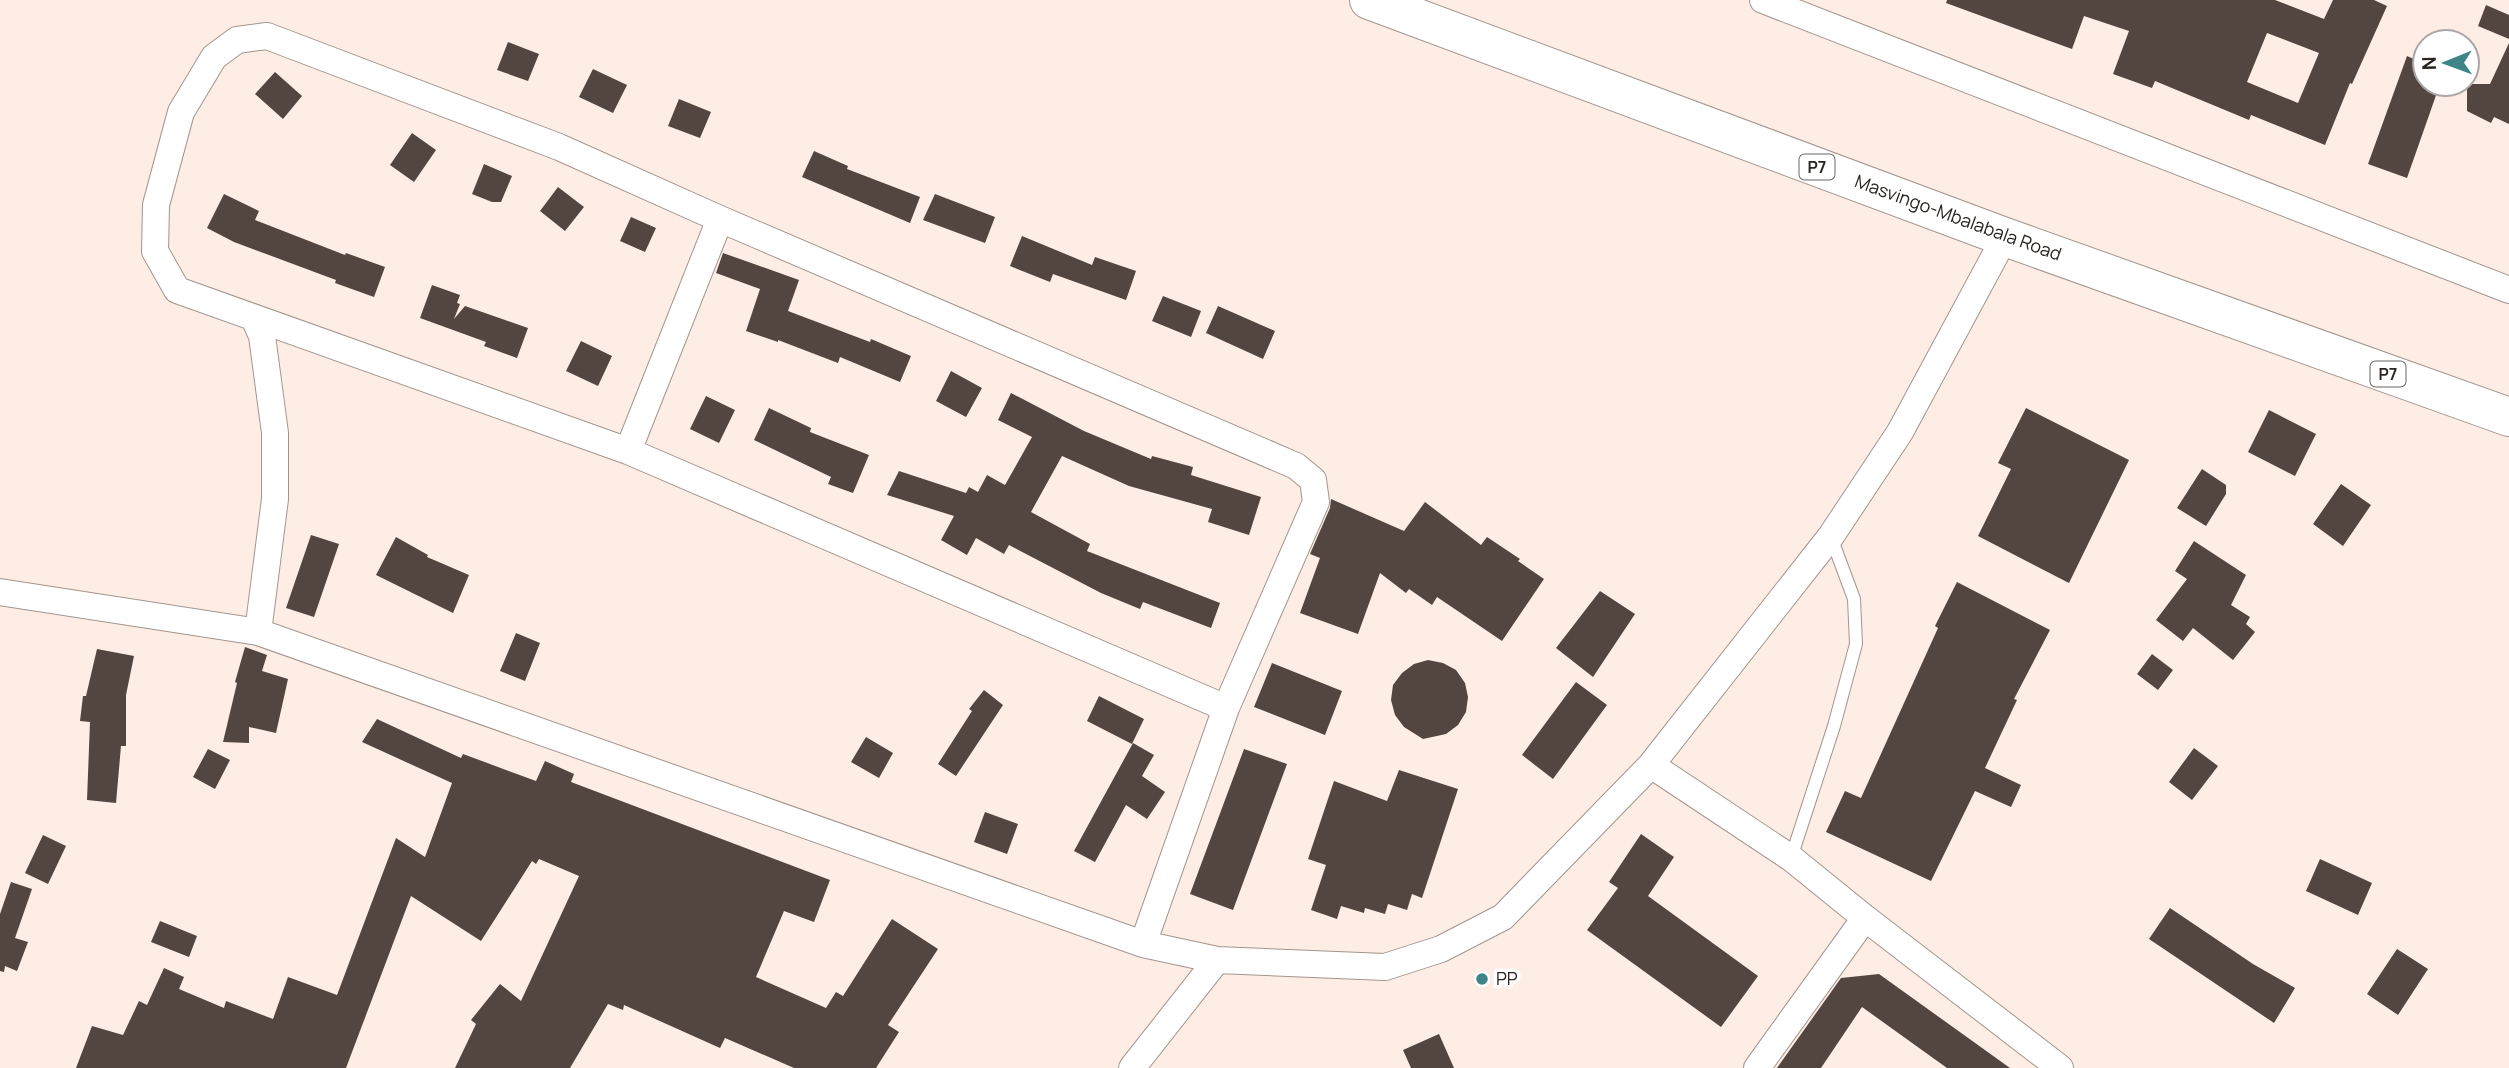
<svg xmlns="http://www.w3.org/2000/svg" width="2509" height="1068" font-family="Manrope,sans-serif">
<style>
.building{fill:#534640;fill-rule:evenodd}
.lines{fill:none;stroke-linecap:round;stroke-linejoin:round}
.service-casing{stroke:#a3958d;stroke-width:14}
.minor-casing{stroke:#a3958d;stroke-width:28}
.trunk-casing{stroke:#a3958d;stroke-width:40}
.service{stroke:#fff;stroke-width:12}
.minor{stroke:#fff;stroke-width:26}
.trunk{stroke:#fff;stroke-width:38}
.poi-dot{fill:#3d8588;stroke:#fff;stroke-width:2.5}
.labels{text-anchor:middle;stroke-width:7;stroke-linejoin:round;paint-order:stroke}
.shield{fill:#fff;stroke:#6a6664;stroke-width:2}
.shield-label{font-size:16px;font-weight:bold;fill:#2a2421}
.street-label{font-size:18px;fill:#2a2421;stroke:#fff}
.poi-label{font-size:18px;fill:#2a2421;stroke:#fff;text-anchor:start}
</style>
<rect width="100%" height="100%" fill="#fdede5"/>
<!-- building -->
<path class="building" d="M 1947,0 L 2275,0 L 2324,19 L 2333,0 L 2374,0 L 2387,6 L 2352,84 L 2350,83 L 2325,145 L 2251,115 L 2249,120 L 2155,81 L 2152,88 L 2113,74 L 2129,31 L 2084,16 L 2072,49 L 1946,3 ZM 2267,33 L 2319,53 L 2298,103 L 2247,82 Z
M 2486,5 L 2509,15 L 2509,39 L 2478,26 Z
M 508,42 L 539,54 L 528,81 L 497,70 Z
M 2509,43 L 2509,124 L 2494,117 L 2491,123 L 2467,111 L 2467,84 L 2490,84 Z
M 2407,56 L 2425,64 L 2425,84 L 2440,84 L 2407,178 L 2368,164 Z
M 593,69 L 627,85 L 613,113 L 579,97 Z
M 275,72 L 302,96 L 283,119 L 255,94 Z
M 679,99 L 711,112 L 700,138 L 668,126 Z
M 412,133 L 436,150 L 414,182 L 390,165 Z
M 814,151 L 848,166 L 847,169 L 920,197 L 910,223 L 802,177 Z
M 484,164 L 512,176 L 501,202 L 492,202 L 472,194 Z
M 558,187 L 584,207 L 565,231 L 540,211 Z
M 224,194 L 259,211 L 255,220 L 345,255 L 346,253 L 385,267 L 374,297 L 335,283 L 336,280 L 234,242 L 207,228 Z
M 935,194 L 995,217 L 985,243 L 923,220 Z
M 631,217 L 656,228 L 645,252 L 620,241 Z
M 1022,236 L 1092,265 L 1095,257 L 1136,271 L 1126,300 L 1053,274 L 1050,282 L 1010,266 Z
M 723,253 L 799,280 L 788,311 L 870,342 L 871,339 L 911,356 L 900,382 L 840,357 L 838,363 L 778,340 L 778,342 L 746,331 L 760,289 L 716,273 Z
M 432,285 L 460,295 L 457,303 L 460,304 L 454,319 L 465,306 L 528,328 L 517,358 L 484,346 L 486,342 L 420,318 Z
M 1163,296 L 1201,311 L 1191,337 L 1152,321 Z
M 1218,306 L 1275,331 L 1263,359 L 1206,333 Z
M 581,341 L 612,356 L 598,386 L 566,371 Z
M 951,371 L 982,388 L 966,417 L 936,401 Z
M 1011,393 L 1084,431 L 1151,459 L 1152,456 L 1193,467 L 1191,475 L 1261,497 L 1249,535 L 1208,522 L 1212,509 L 1129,486 L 1062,456 L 1031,512 L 1090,544 L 1087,551 L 1220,603 L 1211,628 L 1143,602 L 1140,609 L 1101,593 L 1009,545 L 1004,554 L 976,538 L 967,555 L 941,540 L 954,516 L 887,495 L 899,471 L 966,493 L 969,487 L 978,492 L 987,475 L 1005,485 L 1032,437 L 998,420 Z
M 706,396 L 735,410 L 719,443 L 690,429 Z
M 769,408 L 811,428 L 810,432 L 869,455 L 853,493 L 828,484 L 831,477 L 754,440 Z
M 2026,408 L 2129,460 L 2069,583 L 1978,536 L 2011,469 L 1998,463 Z
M 2269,410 L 2316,434 L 2295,476 L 2248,452 Z
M 2202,469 L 2226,485 L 2226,494 L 2206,526 L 2177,508 Z
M 2341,484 L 2371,505 L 2343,546 L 2313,524 Z
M 1331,499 L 1404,531 L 1425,502 L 1481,545 L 1487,537 L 1520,559 L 1518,561 L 1544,579 L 1502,641 L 1437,597 L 1432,605 L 1409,589 L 1406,593 L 1380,573 L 1358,634 L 1300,613 L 1320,558 L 1310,554 L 1330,508 Z
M 311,535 L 339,544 L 314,617 L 286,608 Z
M 396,537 L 428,555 L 427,557 L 469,575 L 453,613 L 376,575 Z
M 2194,541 L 2246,575 L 2231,605 L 2250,617 L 2246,624 L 2255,632 L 2233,660 L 2193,628 L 2183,641 L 2156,620 L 2187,579 L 2175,571 Z
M 1957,582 L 2050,630 L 2014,699 L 2017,700 L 1985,768 L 2021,785 L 2011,807 L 1975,791 L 1931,881 L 1826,832 L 1845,791 L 1861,798 L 1938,628 L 1935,626 Z
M 1600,591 L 1635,614 L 1593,677 L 1556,648 Z
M 516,633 L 540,643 L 525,681 L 500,671 Z
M 245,647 L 267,655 L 262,671 L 288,679 L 276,733 L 249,727 L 249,743 L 223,742 L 237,683 L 235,682 Z
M 97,649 L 134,656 L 126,695 L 126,746 L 121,746 L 116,803 L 87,800 L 90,722 L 80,721 L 83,696 L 86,696 Z
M 2152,654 L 2173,670 L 2158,690 L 2137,674 Z
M 1428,660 L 1443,663 L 1456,670 L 1465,683 L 1468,697 L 1466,712 L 1458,725 L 1446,734 L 1423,739 L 1404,727 L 1395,715 L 1391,700 L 1393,685 L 1402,673 L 1414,664 Z
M 1272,663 L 1342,691 L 1325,735 L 1254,707 Z
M 1576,682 L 1607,705 L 1553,779 L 1522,755 Z
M 984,690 L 1003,705 L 956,776 L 938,764 L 972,711 L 969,709 Z
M 1099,696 L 1144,719 L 1132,744 L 1087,721 Z
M 377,719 L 461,758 L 463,754 L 536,781 L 545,761 L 574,774 L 571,782 L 830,880 L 814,922 L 784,911 L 756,977 L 826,1008 L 836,992 L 843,996 L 892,919 L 938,949 L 888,1025 L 899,1032 L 876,1068 L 794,1068 L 725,1038 L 720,1048 L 624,1005 L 623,1010 L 608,1004 L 570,1068 L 455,1068 L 476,1024 L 471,1020 L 500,984 L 521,1001 L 579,876 L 539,859 L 536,864 L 532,861 L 481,941 L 411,896 L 346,1068 L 76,1068 L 92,1026 L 123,1035 L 139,1001 L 147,1005 L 164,968 L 184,977 L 179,989 L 224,1008 L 226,1001 L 273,1019 L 288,977 L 337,995 L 396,838 L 425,857 L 452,783 L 362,742 Z
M 866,737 L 893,753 L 879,778 L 851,762 Z
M 1133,743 L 1154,755 L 1142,776 L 1165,792 L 1147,819 L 1126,805 L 1095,862 L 1074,851 Z
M 2194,748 L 2218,766 L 2192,800 L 2169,782 Z
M 208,749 L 230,760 L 215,789 L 193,777 Z
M 1244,749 L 1287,764 L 1233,910 L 1190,894 Z
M 1399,770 L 1458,789 L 1422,898 L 1412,894 L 1407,910 L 1388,904 L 1385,914 L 1365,908 L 1364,913 L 1341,906 L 1337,919 L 1311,910 L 1326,865 L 1308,859 L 1334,781 L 1387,801 Z
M 985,812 L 1018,824 L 1007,854 L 974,842 Z
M 1641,834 L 1674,857 L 1648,896 L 1758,976 L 1721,1027 L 1587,930 L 1618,888 L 1609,882 Z
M 43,835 L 66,846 L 48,884 L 25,873 Z
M 2320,859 L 2372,883 L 2358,915 L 2306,891 Z
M 11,882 L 32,889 L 15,938 L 28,942 L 17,971 L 5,966 L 4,972 L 0,971 L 0,914 Z
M 2170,908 L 2253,964 L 2295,988 L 2274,1023 L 2149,939 Z
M 160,921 L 197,936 L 189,957 L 151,942 Z
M 2397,949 L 2428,969 L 2398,1015 L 2367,994 Z
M 1879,974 L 2010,1068 L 1947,1068 L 1862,1007 L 1821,1068 L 1777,1068 L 1841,978 Z
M 1439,1034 L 1454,1068 L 1411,1068 L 1403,1050 Z"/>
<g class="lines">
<defs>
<path id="service" d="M 1791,858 L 1834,726 L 1856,644 L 1854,599 L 1831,537"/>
<path id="minor" d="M 1763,0 L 2509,290
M 254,318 L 262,336 L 275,433 L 275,499 L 258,632
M 628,451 L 720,219
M 0,592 L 258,632 L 1143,944 L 1217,960 L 1385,967 L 1441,949 L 1503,917 L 1651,765 L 1831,536 L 1900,432 L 2005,237
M 1651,765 L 1791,858 L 1865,918 L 2060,1068
M 1143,944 L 1226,708 L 1316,502 L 1313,480 L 1296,466 L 720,219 L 559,147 L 267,36 L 237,40 L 214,57 L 181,112 L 156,205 L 155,251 L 177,290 L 628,451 L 1226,708
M 1132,1068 L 1217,960
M 1757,1068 L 1865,918"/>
<path id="trunk" d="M 1369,0 L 2005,237 L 2509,417"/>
</defs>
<!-- service casing -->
<use href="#service" class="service-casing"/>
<!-- minor casing -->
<use href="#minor" class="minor-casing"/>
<!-- trunk casing -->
<use href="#trunk" class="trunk-casing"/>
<!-- service -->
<use href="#service" class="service"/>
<!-- minor -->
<use href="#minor" class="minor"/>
<!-- trunk -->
<use href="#trunk" class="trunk"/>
</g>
<!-- markers -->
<circle class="poi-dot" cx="1482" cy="979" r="7"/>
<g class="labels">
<!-- shield labels -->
<g class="shield">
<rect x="1799.5" y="154.5" width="35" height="25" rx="5"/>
<rect x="2370.5" y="361.5" width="35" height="25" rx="5"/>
</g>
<g class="shield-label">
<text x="1817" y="173">P7</text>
<text x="2388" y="380">P7</text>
</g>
<!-- street labels -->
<g class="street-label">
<text transform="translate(1958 218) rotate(20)" y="6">Masvingo-Mbalabala Road</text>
</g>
<!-- poi labels -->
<g class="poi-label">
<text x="1496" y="985">PP</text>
</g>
</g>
<!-- north arrow -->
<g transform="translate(2446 63) rotate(269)"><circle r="33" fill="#ffffff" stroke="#aaa7a6" stroke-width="2"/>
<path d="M0-5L12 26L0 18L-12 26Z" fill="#3d8588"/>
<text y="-10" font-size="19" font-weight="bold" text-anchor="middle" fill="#2a2421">N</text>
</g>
</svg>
